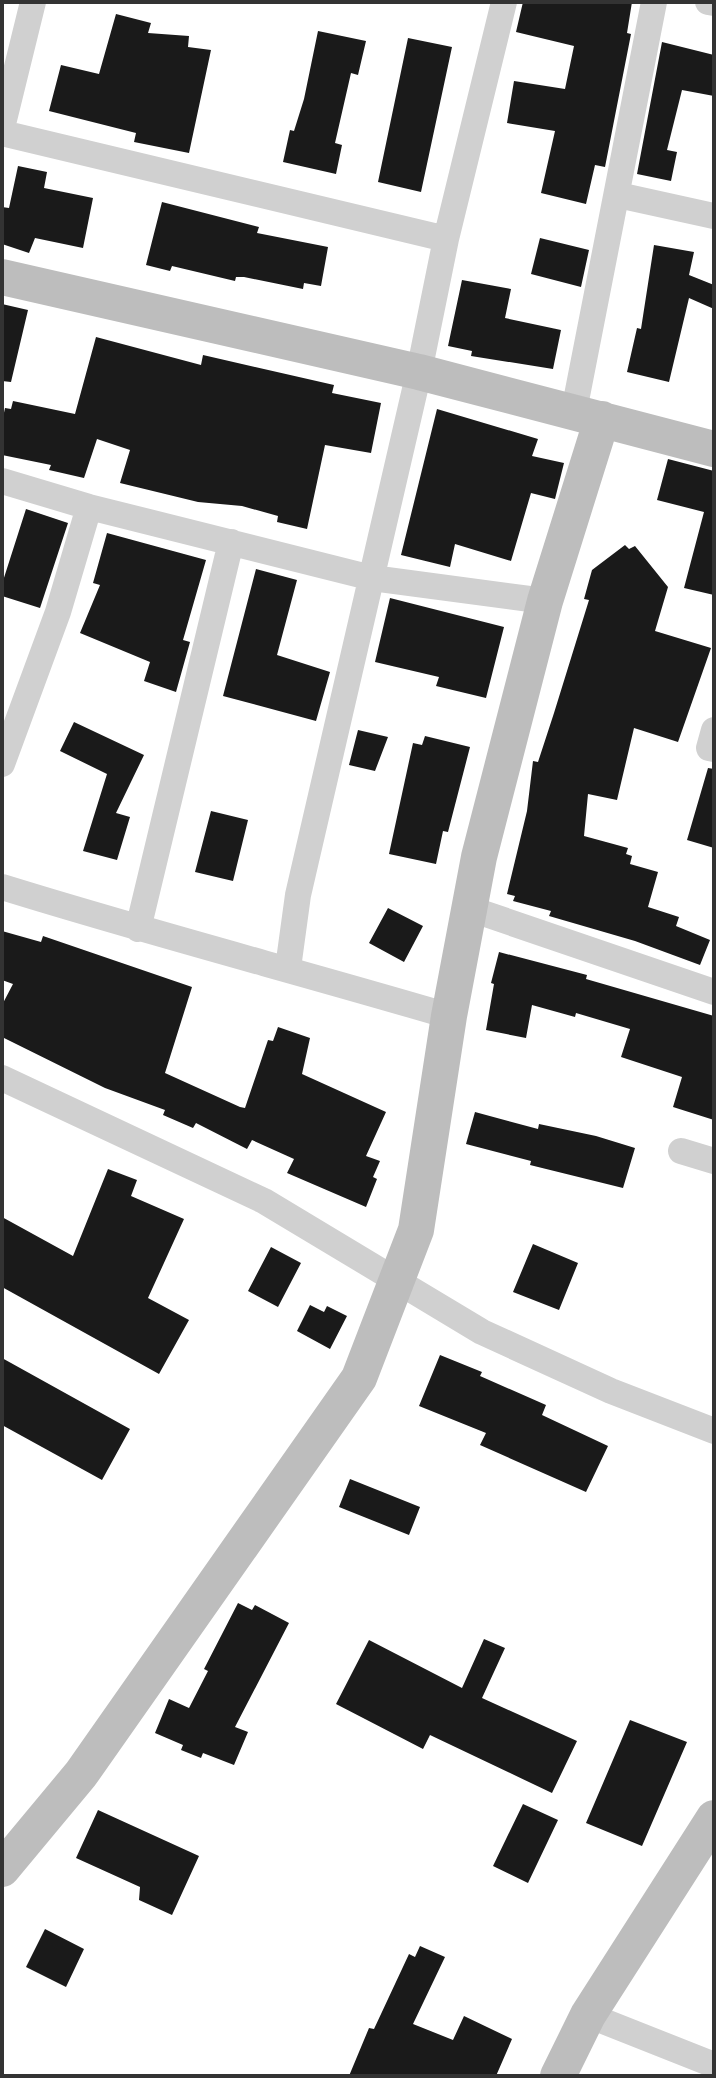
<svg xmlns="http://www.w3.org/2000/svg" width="716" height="2078" font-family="'Titillium Web',sans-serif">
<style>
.building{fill:#1a1a1a}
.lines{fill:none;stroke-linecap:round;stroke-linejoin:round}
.street{stroke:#d0d0d0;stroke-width:26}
.secondary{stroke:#bdbdbd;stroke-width:36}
</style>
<rect width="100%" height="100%" fill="#fff"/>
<!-- building -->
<path class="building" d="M 523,2 L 632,2 L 627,33 L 631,34 L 605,167 L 595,165 L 586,204 L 541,193 L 555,131 L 507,123 L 514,81 L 565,89 L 574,46 L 516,32 Z
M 116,14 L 151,23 L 148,33 L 189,36 L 188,47 L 211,50 L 189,153 L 134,142 L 136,133 L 49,111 L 61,65 L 99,74 Z
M 318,31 L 366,41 L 358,75 L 351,73 L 335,143 L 342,145 L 336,174 L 283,162 L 290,130 L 294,131 L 304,99 Z
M 408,38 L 452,47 L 421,192 L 378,182 Z
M 662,42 L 714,55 L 714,96 L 682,90 L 667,150 L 677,152 L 671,181 L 637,174 Z
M 18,166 L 47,172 L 44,188 L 93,198 L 83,248 L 35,238 L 29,253 L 2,244 L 2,207 L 9,208 Z
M 162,202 L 259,227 L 257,233 L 328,247 L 321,286 L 304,283 L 303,289 L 244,277 L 236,277 L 235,281 L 172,266 L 170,271 L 146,265 Z
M 540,238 L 589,250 L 581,287 L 531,274 Z
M 654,245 L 694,252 L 689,275 L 714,285 L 714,309 L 689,298 L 669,382 L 627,372 L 637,328 L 641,329 Z
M 462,280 L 511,289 L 505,318 L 561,330 L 553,369 L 471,356 L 472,351 L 448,346 Z
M 2,304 L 28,310 L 11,382 L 2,381 Z
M 96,337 L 201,365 L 203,355 L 334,385 L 332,393 L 381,403 L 371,453 L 325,445 L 307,529 L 277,522 L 278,516 L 242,506 L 198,502 L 120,483 L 130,450 L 97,439 L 84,478 L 49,470 L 51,465 L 2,455 L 2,422 L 5,408 L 11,409 L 13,401 L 75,414 Z
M 437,409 L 538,439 L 532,456 L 564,463 L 555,499 L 531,493 L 511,561 L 455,544 L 450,567 L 401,555 Z
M 668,459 L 714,471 L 714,595 L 684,588 L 704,512 L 657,500 Z
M 26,509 L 68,523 L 40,608 L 2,596 L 2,584 Z
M 107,533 L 206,560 L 183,640 L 190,642 L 176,692 L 144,681 L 150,662 L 80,633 L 100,585 L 93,583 Z
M 625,545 L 629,549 L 635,546 L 668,587 L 655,631 L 711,648 L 678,742 L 634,728 L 617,800 L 588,794 L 584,836 L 628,848 L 626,854 L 632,856 L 630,864 L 658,872 L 648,907 L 679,917 L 676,926 L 710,940 L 700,965 L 635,941 L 549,916 L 551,911 L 513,901 L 515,896 L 507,894 L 527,811 L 533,761 L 538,762 L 554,713 L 589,600 L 584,599 L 592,570 Z
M 256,569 L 297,580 L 277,655 L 330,672 L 316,721 L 223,696 Z
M 390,598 L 504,627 L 486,698 L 436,686 L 439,677 L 375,662 Z
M 74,722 L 144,755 L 116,813 L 130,817 L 117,860 L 83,851 L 107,774 L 60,751 Z
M 358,730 L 388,737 L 375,771 L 349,765 Z
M 425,736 L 470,747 L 448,832 L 443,831 L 436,864 L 389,854 L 413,743 L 422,745 Z
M 708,768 L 714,769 L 714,848 L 687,840 Z
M 211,811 L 248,820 L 233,881 L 195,872 Z
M 388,908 L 423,926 L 404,962 L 369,943 Z
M 2,931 L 41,942 L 43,936 L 192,987 L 165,1073 L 240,1107 L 245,1108 L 268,1040 L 273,1041 L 278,1027 L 310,1038 L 302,1074 L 386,1112 L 366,1156 L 380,1161 L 373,1177 L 377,1179 L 366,1207 L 287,1173 L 294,1159 L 252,1140 L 247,1149 L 196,1123 L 193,1128 L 163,1115 L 165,1110 L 105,1088 L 2,1037 L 2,1005 L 13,984 L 2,980 Z
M 499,952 L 587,975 L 586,979 L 714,1016 L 714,1120 L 673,1107 L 682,1077 L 621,1057 L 630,1029 L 576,1013 L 575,1017 L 532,1005 L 526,1038 L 486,1030 L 494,984 L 491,983 Z
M 475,1112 L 538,1129 L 539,1124 L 596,1136 L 635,1148 L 623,1188 L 530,1165 L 531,1161 L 466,1144 Z
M 108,1169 L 137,1180 L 131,1196 L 184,1219 L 148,1298 L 189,1320 L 159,1374 L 2,1287 L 2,1217 L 73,1256 Z
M 533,1244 L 578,1263 L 559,1310 L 513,1292 Z
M 271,1247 L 301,1263 L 278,1307 L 248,1291 Z
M 310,1305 L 324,1312 L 327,1306 L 347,1316 L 330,1349 L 297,1331 Z
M 440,1355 L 482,1372 L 480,1376 L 546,1405 L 542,1415 L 608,1446 L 586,1492 L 480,1445 L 486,1433 L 419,1406 Z
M 2,1358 L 130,1429 L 102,1480 L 2,1425 Z
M 350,1479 L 420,1507 L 409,1535 L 339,1507 Z
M 238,1603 L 252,1610 L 255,1605 L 289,1623 L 235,1727 L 248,1732 L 234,1765 L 203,1753 L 201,1758 L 181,1750 L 183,1745 L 155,1733 L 169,1699 L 189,1708 L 208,1671 L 204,1669 Z
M 484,1639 L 505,1648 L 482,1698 L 577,1741 L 552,1793 L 430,1735 L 423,1749 L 336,1704 L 369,1640 L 462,1688 Z
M 630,1720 L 687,1742 L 642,1846 L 586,1823 Z
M 523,1804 L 558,1820 L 528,1883 L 493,1866 Z
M 98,1810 L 199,1856 L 172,1915 L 139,1900 L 140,1887 L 76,1858 Z
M 45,1929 L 84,1949 L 66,1987 L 26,1967 Z
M 420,1946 L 445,1957 L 413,2024 L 453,2040 L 464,2016 L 512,2039 L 496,2076 L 349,2076 L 369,2028 L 374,2029 L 409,1954 L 415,1957 Z"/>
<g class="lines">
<!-- street -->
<path class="street" d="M 708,2 L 714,3
M 2,128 L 33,2
M 2,133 L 446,239
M 618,195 L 714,216
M 574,411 L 654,2
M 2,481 L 89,507 L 372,578 L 545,601
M 714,730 L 709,748 L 714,749
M 2,764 L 58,612 L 89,507
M 2,887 C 150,933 300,972 449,1016
M 471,909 L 714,992
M 138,929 L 231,542
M 288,968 L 298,895 L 419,372 L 446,239 L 504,2
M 2,1078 L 264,1201 L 482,1332 L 611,1391 L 714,1431
M 681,1151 L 714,1161
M 588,2015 L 714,2065"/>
<!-- secondary -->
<path class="secondary" d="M 2,277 L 419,372 L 714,449
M 2,1869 L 81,1774 L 359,1378 L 416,1230 L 449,1016 L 479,857 L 545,601 L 602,419
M 558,2076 L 588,2015 L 714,1818"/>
</g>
<!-- border -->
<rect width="716" height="2078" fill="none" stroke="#333333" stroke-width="8"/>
</svg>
